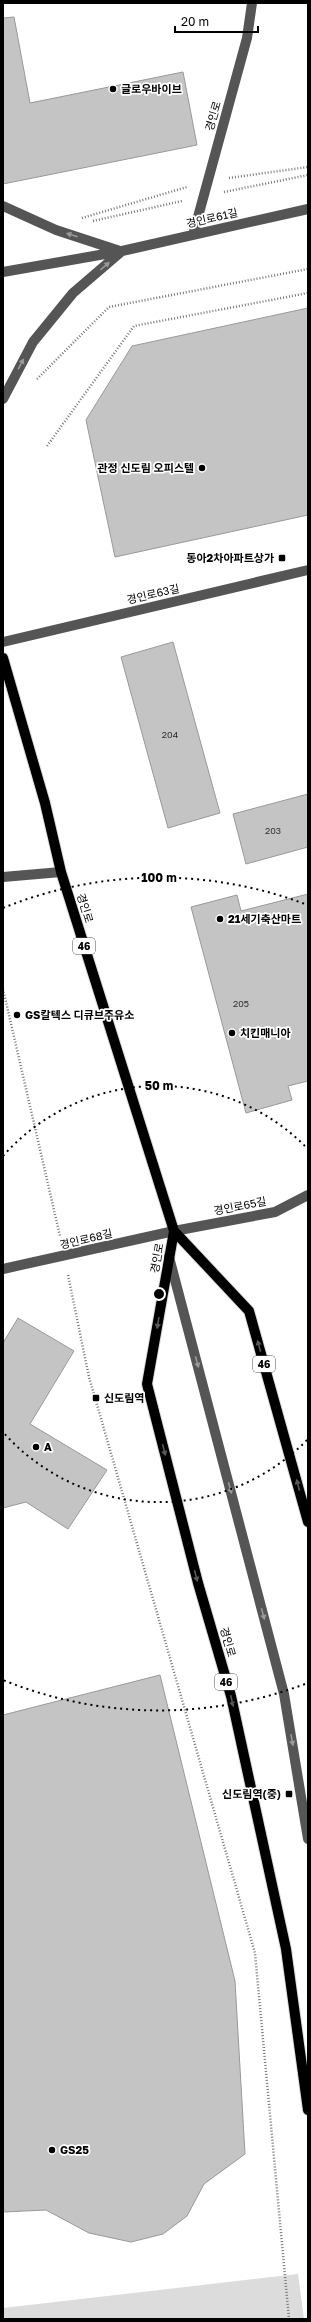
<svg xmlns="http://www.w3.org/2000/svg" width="311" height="2322" font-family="'Golos Text','Noto Sans KR',sans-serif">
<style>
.green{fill:#dcdcdc}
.building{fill:#c4c4c4;stroke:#999}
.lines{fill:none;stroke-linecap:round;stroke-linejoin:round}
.major-casing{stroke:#dbdbdb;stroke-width:12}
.path{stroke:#777;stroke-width:2.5;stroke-dasharray:1 2;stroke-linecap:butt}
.minor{stroke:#555;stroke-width:10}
.major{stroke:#000;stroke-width:10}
.oneway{fill:#999}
.oneway2{fill:#595959}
.ring{fill:none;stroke:#000;stroke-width:2;stroke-dasharray:2 4}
.poi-dot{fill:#000;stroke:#fff;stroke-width:1.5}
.labels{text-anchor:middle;stroke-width:3.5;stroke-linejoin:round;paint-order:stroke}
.number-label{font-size:9px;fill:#313131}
.shield{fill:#fff;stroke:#4c4c4c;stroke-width:1}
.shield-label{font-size:10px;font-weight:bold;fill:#000}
.poi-label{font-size:11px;font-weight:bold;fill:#000;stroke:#fff;text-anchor:start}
.street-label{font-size:11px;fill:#000;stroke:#fff}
.centre{fill:#000;stroke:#fff;stroke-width:2}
.ring-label{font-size:12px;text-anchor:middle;font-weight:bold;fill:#000;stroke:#fff;stroke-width:3.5;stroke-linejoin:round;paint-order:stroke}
</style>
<rect width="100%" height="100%" fill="#fff"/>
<!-- green -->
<path class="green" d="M 298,2274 L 304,2319 L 3,2319 L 3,2308 Z"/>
<!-- building -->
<path class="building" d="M 14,17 L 30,103 L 183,72 L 197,145 L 3,184 L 3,18 Z
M 308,308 L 308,515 L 115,557 L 86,420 L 132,346 Z
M 173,642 L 220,813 L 168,828 L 121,657 Z
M 308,794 L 308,847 L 246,864 L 233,814 Z
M 308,894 L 308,1081 L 288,1086 L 292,1100 L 246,1113 L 191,907 L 237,895 L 241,911 Z
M 18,1318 L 74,1351 L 30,1424 L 107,1470 L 68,1529 L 26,1502 L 3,1508 L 3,1343 Z
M 160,1675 L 235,1981 L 245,2154 L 204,2184 L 187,2216 L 163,2234 L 131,2242 L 89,2233 L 46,2210 L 3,2212 L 3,1715 Z"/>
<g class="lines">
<defs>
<path id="major" d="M 3,658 L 45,803 L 61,872 L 174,1231 L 249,1311 L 308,1522
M 174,1231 L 147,1384 L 198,1583 L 231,1696 L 286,1949 L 308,2110"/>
</defs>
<!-- major casing -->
<use href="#major" class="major-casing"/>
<!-- path -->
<path class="path" d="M 229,178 L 308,167
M 224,192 L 308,175
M 82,218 L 187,187
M 93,221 L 182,201
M 37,379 L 109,307 L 308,269
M 47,446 L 134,326 L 308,293
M 3,989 L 60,1236
M 68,1275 L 89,1377 L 255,1953 L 289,2319"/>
<!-- minor -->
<path class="minor" d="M 3,206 L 56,230 L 120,251
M 193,235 L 247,38 L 252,3
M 3,272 L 122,251 L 308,209
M 3,399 L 33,342 L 73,293 L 122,251
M 3,642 L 308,570
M 3,877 L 61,872
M 169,1257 L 284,1694 L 308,1839
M 3,1269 L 174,1231 L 275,1212 L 308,1195"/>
<!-- major -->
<use href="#major" class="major"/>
</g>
<!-- one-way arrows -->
<defs><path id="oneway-solid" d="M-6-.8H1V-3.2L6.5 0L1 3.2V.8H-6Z"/></defs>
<g class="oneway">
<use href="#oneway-solid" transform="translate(72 235) rotate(-162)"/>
<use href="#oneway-solid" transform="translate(105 266) rotate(-41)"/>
<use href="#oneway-solid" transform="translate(21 364) rotate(-62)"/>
<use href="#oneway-solid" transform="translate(197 1362) rotate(75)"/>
<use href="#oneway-solid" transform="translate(230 1488) rotate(75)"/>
<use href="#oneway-solid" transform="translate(263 1614) rotate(75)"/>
<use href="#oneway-solid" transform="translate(292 1740) rotate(80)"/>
</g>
<g class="oneway2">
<use href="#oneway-solid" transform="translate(158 1323) rotate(99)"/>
<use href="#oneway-solid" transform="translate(259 1346) rotate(-105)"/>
<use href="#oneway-solid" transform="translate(164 1450) rotate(76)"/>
<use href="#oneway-solid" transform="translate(298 1485) rotate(-105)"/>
<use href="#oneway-solid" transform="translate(196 1576) rotate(76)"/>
<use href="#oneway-solid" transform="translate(232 1701) rotate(77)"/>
</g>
<!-- distance rings -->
<g class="ring">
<path d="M307 1440A208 208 0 0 1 3 1432M3 1156A208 208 0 0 1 307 1148"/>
<path d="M305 1684A416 416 0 0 1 3 1680M3 908A416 416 0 0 1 305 904"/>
</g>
<!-- markers -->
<g class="poi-dot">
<circle cx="113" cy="89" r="4"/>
<circle cx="202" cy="468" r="4"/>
<rect x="278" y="554" width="8" height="8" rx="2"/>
<circle cx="220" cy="919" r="4"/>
<circle cx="17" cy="1015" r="4"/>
<circle cx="232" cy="1033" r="4"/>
<rect x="92" y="1394" width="8" height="8" rx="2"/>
<circle cx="36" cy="1447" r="4"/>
<rect x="285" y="1790" width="8" height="8" rx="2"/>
<circle cx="52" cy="2150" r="4"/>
</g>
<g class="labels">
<!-- number labels -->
<g class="number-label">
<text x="170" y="738">204</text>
<text x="273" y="834">203</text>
<text x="241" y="1007">205</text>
</g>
<!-- shield labels -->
<g class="shield">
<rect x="73" y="938" width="22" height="16" rx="3"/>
<rect x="253" y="1356" width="22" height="16" rx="3"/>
<rect x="215" y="1674" width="22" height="16" rx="3"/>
</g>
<g class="shield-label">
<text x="84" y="950">46</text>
<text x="264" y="1368">46</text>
<text x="226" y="1686">46</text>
</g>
<!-- poi labels -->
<g class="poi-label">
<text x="121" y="93">글로우바이브</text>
<text x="194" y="472" text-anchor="end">관정 신도림 오피스텔</text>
<text x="274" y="562" text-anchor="end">동아2차아파트상가</text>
<text x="228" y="923">21세기축산마트</text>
<text x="25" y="1019">GS칼텍스 디큐브주유소</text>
<text x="240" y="1037">치킨매니아</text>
<text x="104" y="1402">신도림역</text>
<text x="44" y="1451">A</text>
<text x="281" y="1798" text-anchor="end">신도림역(중)</text>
<text x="60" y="2154">GS25</text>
</g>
<!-- street labels -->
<g class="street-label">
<text transform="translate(213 116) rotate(-74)" y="4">경인로</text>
<text transform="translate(212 218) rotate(-13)" y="4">경인로61길</text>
<text transform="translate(153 594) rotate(-13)" y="4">경인로63길</text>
<text transform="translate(85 908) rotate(73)" y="4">경인로</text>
<text transform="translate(240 1206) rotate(-11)" y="4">경인로65길</text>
<text transform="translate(86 1239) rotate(-13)" y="4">경인로68길</text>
<text transform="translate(157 1258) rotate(-80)" y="4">경인로</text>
<text transform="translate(228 1642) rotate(74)" y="4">경인로</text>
</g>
</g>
<circle cx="159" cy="1294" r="6" class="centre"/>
<g class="ring-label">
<text x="159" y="882">100 m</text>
<text x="159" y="1090">50 m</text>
</g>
<!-- border -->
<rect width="311" height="2322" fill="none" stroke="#000000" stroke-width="8"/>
<!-- scale -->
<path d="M175 26v6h83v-6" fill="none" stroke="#000000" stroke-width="2"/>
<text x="181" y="26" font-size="12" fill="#000000" stroke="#ffffff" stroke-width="3" paint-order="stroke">20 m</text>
</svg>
